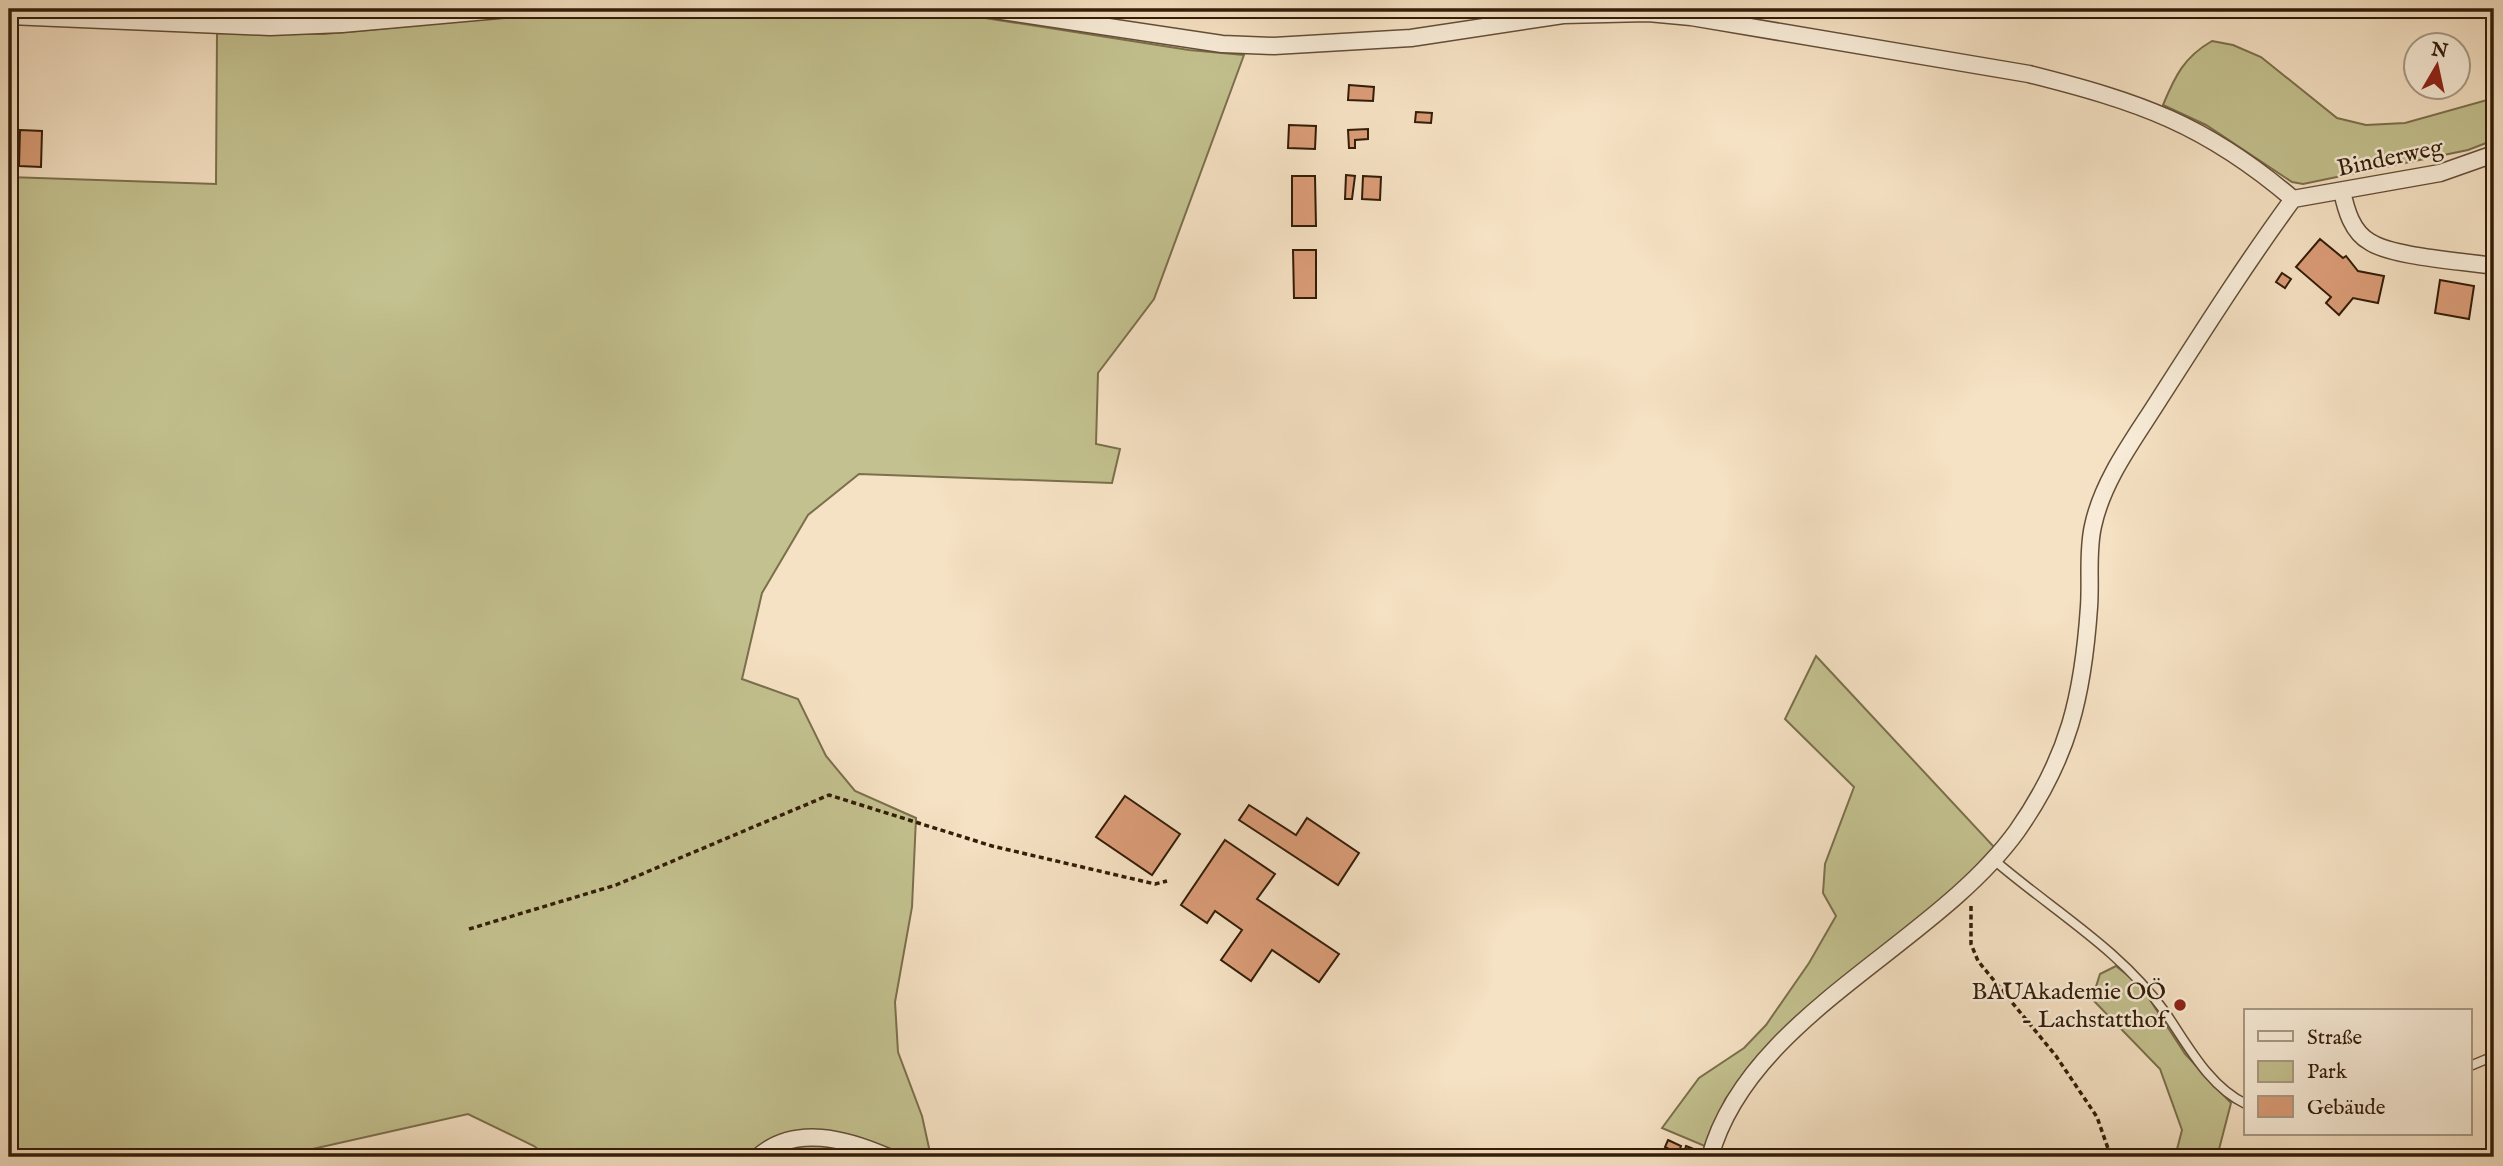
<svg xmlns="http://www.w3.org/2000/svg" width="2503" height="1166" font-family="'IM FELL English',serif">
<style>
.green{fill:#c3c18f;stroke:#7b6f4c;stroke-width:2}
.building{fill:#da9c77;stroke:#331d08;stroke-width:2}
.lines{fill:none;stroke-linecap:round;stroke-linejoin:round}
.service-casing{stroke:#644e37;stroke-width:11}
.minor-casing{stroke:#644e37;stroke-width:19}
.path{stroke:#331d08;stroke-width:3.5;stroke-dasharray:5 3.5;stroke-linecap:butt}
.service{stroke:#f8ecd8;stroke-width:8}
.minor{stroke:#f8ecd8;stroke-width:16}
.poi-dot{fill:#8f2418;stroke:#f8ecd8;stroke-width:2.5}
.labels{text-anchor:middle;stroke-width:5;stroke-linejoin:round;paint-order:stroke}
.street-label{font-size:24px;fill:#331d08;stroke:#f8ecd8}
.poi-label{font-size:24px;fill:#331d08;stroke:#f8ecd8;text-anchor:end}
</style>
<rect width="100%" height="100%" fill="#f5e1c3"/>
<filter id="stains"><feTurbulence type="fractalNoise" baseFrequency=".00286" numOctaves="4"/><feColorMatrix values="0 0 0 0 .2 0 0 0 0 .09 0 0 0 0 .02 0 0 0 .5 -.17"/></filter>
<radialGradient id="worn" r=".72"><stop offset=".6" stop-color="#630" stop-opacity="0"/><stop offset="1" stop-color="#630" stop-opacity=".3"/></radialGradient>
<!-- green -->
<path class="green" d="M 595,9 L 928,9 L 1189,50 L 1244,55 L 1154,299 L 1098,373 L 1096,444 L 1120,449 L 1112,483 L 859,474 L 808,515 L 762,593 L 742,679 L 798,699 L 826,756 L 855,791 L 916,818 L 912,907 L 895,1002 L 898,1052 L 922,1116 L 931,1157 L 548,1157 L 534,1146 L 468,1114 L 277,1157 L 9,1157 L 9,177 L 216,184 L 217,33 L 324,34 Z
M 2212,41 L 2233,45 L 2261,57 L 2337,118 L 2366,125 L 2405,123 L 2494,98 L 2494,140 L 2468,150 L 2303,184 L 2292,182 L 2206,125 L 2163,105 C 2175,76 2184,57 2212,41 Z
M 1816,656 L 1994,847 L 1949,895 L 1753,1061 L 1725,1100 L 1707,1147 L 1662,1128 L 1699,1078 L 1744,1048 L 1766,1025 L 1809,963 L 1836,916 L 1823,893 L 1825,864 L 1854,787 L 1785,719 Z
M 2116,966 L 2141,986 L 2185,1054 L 2231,1103 L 2217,1157 L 2175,1157 L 2182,1130 L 2160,1069 L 2092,999 L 2100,974 Z
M 2471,1152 L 2471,1157 L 2282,1157 Z"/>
<!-- building -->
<path class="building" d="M 1349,85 L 1374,87 L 1373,101 L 1348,100 Z
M 1416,112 L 1432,113 L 1431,123 L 1415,122 Z
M 1289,125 L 1316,126 L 1315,149 L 1288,148 Z
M 1368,129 L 1368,139 L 1355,140 L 1355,148 L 1349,148 L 1348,130 Z
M 20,130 L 42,131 L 41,167 L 19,166 Z
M 1346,175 L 1355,176 L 1352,199 L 1345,199 Z
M 1292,176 L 1315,176 L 1316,226 L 1292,226 Z
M 1363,176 L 1381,177 L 1380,200 L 1362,199 Z
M 2320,239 L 2343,258 L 2346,256 L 2358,271 L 2384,276 L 2378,303 L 2353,298 L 2339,315 L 2326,303 L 2331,297 L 2296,267 Z
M 1293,250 L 1316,250 L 1316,298 L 1294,298 Z
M 2282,273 L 2291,279 L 2285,288 L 2276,282 Z
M 2440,280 L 2474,286 L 2469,319 L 2435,313 Z
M 1125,796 L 1180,834 L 1152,875 L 1096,837 Z
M 1249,805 L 1296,835 L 1307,818 L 1359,853 L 1338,885 L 1239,820 Z
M 1225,840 L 1275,874 L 1257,899 L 1339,954 L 1319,982 L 1272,950 L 1251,981 L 1221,960 L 1242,930 L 1215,911 L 1207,923 L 1181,905 Z
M 1668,1140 L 1681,1146 L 1678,1154 L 1665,1147 Z
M 1686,1146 L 1699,1151 L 1697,1157 L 1683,1156 Z"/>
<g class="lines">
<defs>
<path id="service" d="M 339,9 L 342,24
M 1994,860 C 2052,910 2120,949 2165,1012 C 2187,1044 2209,1087 2246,1104
M 2470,1066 L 2494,1056"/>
<path id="minor" d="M 988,9 L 1222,44 L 1274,46 L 1411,38 L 1563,15 L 1648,13 L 1691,17 L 2029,74 C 2140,102 2205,124 2293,199
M 9,16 L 270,27 L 342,24 L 510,9
M 2342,191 C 2346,210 2352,232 2370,242 C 2393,257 2463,261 2493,266
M 2293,199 L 2440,173 L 2494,154
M 758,1157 C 795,1124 847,1139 888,1157
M 1710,1157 C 1748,1016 1934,946 2017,831 C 2069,757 2083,695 2089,607 C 2091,580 2087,552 2093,526 C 2103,479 2135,438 2160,398 C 2203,331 2246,263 2293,199"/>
</defs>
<!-- service casing -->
<use href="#service" class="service-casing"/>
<!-- minor casing -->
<use href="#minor" class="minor-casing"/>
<!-- path -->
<path class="path" d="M 1971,906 L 1971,944 L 1978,961 L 2056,1056 L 2097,1117 L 2111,1157
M 469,929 L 616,885 L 829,795 L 992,846 L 1155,884 L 1167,881"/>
<!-- service -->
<use href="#service" class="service"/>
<!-- minor -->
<use href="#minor" class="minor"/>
</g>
<!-- markers -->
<circle class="poi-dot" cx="2180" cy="1005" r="7"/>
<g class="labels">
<!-- street labels -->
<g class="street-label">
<text transform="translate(2390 157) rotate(-12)" y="8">Binderweg</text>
</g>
<!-- poi labels -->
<g class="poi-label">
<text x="2166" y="999">BAUAkademie OÖ<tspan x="2166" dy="28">- Lachstatthof</tspan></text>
</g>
</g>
<!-- margin -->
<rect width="2503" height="1166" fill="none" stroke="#f5e1c3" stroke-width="35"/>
<rect x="10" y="10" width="2482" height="1145" fill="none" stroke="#331d08" stroke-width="3.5"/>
<rect x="18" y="18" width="2468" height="1131" fill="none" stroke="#331d08" stroke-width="2"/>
<!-- legend -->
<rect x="2244" y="1009" width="228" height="126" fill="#f8ecd8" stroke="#a99985" stroke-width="2"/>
<rect x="2258" y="1031" width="35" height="10" fill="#f8ecd8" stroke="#a99985" stroke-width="2"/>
<text x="2307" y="1044" font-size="21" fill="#331d08">Straße</text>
<rect x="2258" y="1061" width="35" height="21" fill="#c3c18f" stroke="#a99985" stroke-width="2"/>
<text x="2307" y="1078" font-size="21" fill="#331d08">Park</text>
<rect x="2258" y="1096" width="35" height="21" fill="#da9c77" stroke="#a99985" stroke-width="2"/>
<text x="2307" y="1114" font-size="21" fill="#331d08">Gebäude</text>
<!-- north arrow -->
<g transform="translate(2437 66) rotate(9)"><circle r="33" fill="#f8ecd8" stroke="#a99985" stroke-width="2"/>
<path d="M0-5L12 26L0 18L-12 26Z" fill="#8f2418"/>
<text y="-10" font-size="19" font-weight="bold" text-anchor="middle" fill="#331d08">N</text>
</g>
<rect width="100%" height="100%" filter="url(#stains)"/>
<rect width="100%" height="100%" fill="url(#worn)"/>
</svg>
